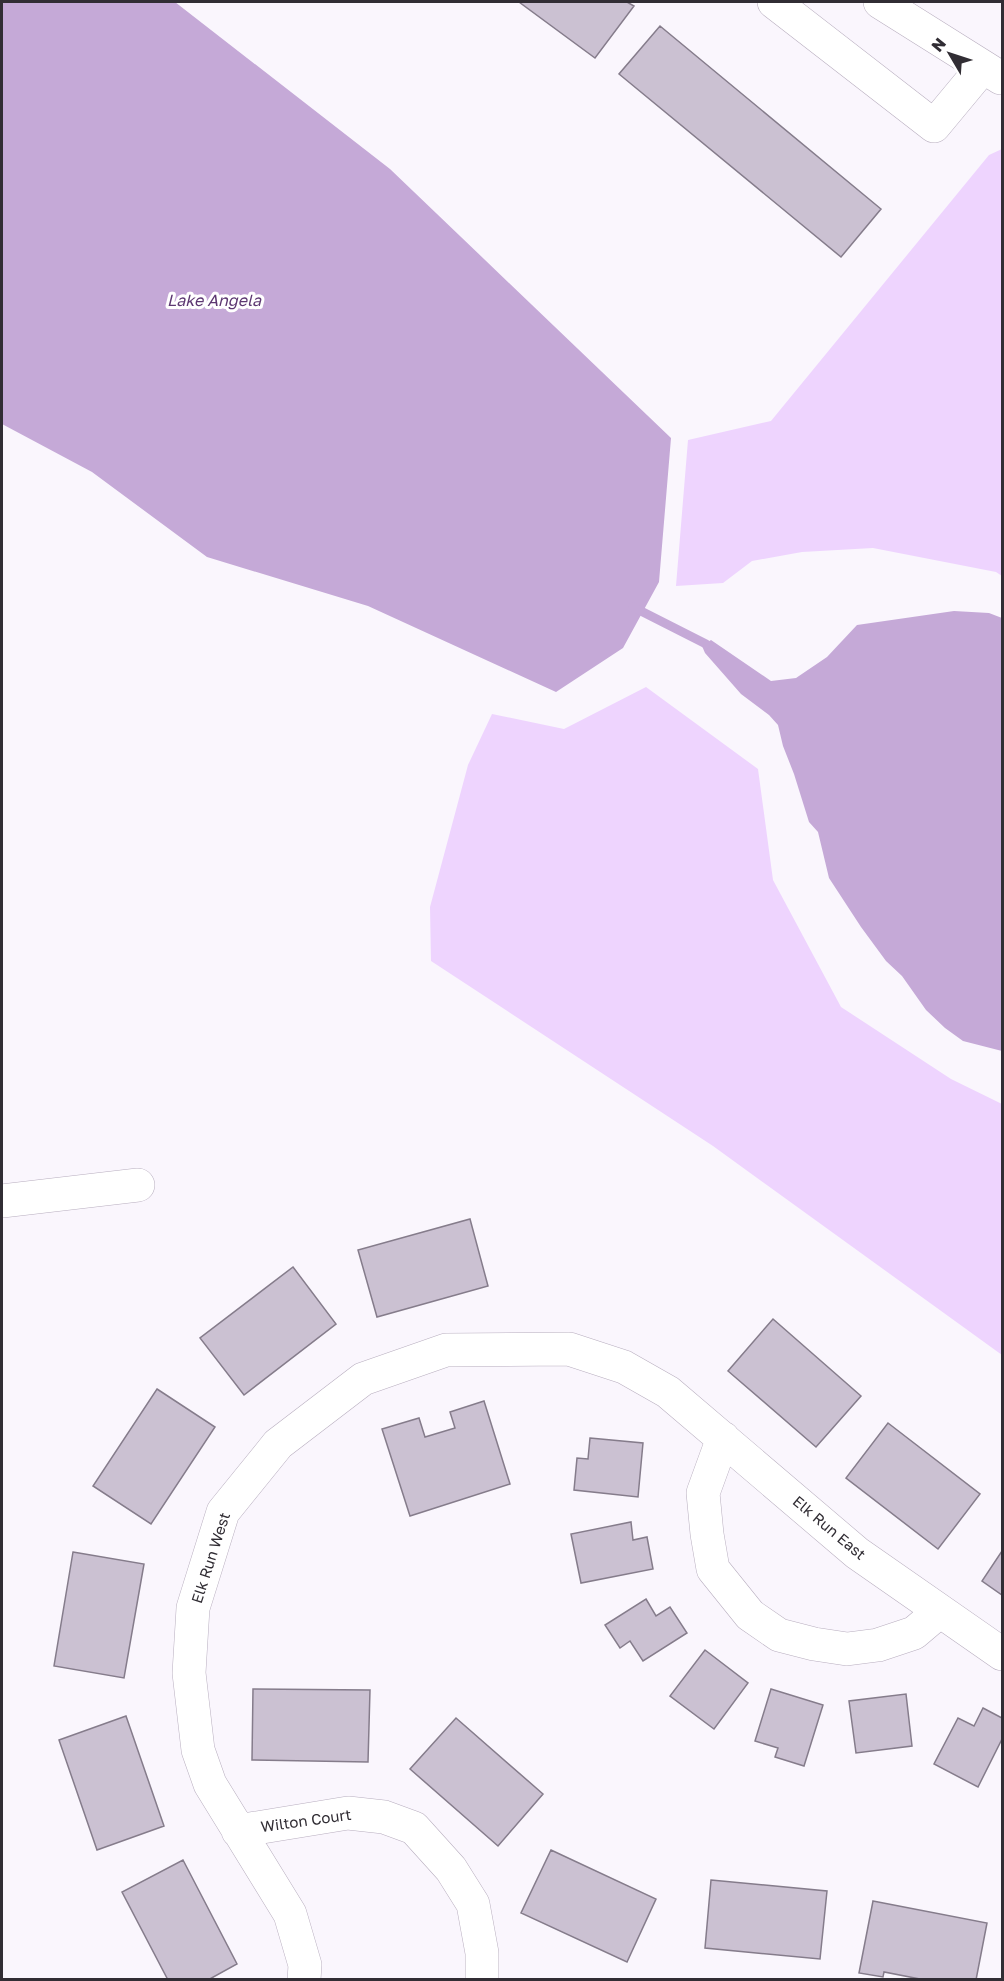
<svg xmlns="http://www.w3.org/2000/svg" width="1004" height="1981" font-family="'Golos Text',sans-serif">
<style>
.green{fill:#eed4fe}
.water{fill:#c5a9d7}
.lines{fill:none;stroke-linecap:round;stroke-linejoin:round}
.stream{stroke:#c5a9d7;stroke-width:9}
.building{fill:#cbc1d2;stroke:#857c8b;stroke-width:1.5}
.minor-casing{stroke:#b8aebf;stroke-width:34}
.minor{stroke:#fff;stroke-width:33}
.labels{text-anchor:middle;stroke-width:6;stroke-linejoin:round;paint-order:stroke}
.street-label{font-size:15px;fill:#312d34;stroke:#fff}
.water-label{font-size:16px;font-style:italic;fill:#5d3872;stroke:#fff}
</style>
<rect width="100%" height="100%" fill="#faf6fd"/>
<!-- green -->
<path class="green" d="M 1002,149 L 1002,576 L 996,572 L 873,548 L 802,552 L 752,561 L 723,583 L 676,586 L 688,440 L 771,421 L 989,155 Z
M 646,687 L 758,769 L 773,880 L 841,1007 L 951,1079 L 1002,1104 L 1002,1355 L 713,1146 L 431,961 L 430,907 L 468,765 L 492,714 L 564,729 Z"/>
<!-- water -->
<path class="water" d="M 2,2 L 175,2 L 390,169 L 671,438 L 659,582 L 623,648 L 556,692 L 368,606 L 207,557 L 92,472 L 2,424 Z
M 954,611 L 989,613 L 1002,618 L 1002,1051 L 963,1041 L 945,1028 L 926,1010 L 902,976 L 886,961 L 861,927 L 829,878 L 818,832 L 809,822 L 794,774 L 783,746 L 778,725 L 769,715 L 741,694 L 705,653 L 702,646 L 711,640 L 771,681 L 796,678 L 827,657 L 857,625 Z"/>
<g class="lines">
<!-- stream -->
<path class="stream" d="M 633,607 L 706,644"/>
</g>
<!-- building -->
<path class="building" d="M 519,2 L 627,2 L 634,6 L 595,58 Z
M 660,26 L 881,209 L 841,257 L 619,74 Z
M 470,1219 L 488,1286 L 377,1317 L 358,1250 Z
M 293,1267 L 336,1324 L 244,1395 L 200,1338 Z
M 773,1319 L 861,1396 L 816,1447 L 728,1371 Z
M 157,1389 L 215,1427 L 151,1524 L 93,1486 Z
M 484,1401 L 510,1484 L 410,1516 L 382,1429 L 419,1418 L 425,1437 L 455,1428 L 450,1412 Z
M 888,1423 L 980,1494 L 938,1549 L 846,1478 Z
M 590,1438 L 643,1443 L 638,1497 L 574,1490 L 577,1458 L 588,1459 Z
M 631,1522 L 633,1540 L 647,1537 L 653,1569 L 581,1583 L 571,1534 Z
M 1002,1551 L 1002,1595 L 982,1581 Z
M 73,1552 L 144,1564 L 124,1678 L 54,1666 Z
M 646,1599 L 656,1616 L 670,1607 L 687,1633 L 643,1661 L 630,1641 L 620,1648 L 605,1625 Z
M 705,1650 L 748,1683 L 714,1729 L 670,1696 Z
M 253,1689 L 370,1690 L 368,1762 L 252,1760 Z
M 771,1689 L 823,1705 L 804,1766 L 775,1757 L 778,1748 L 755,1741 Z
M 906,1694 L 912,1746 L 856,1753 L 849,1701 Z
M 983,1708 L 1002,1718 L 1002,1739 L 978,1787 L 934,1764 L 958,1718 L 974,1726 Z
M 126,1716 L 164,1826 L 97,1850 L 59,1740 Z
M 456,1718 L 543,1794 L 498,1846 L 410,1769 Z
M 551,1850 L 656,1899 L 627,1962 L 521,1913 Z
M 183,1860 L 237,1964 L 208,1980 L 168,1980 L 122,1892 Z
M 711,1880 L 827,1891 L 820,1959 L 705,1948 Z
M 873,1901 L 987,1923 L 976,1980 L 925,1980 L 884,1972 L 883,1977 L 859,1973 Z"/>
<g class="lines">
<defs>
<path id="minor" d="M 774,2 L 934,126 L 983,67
M 880,2 L 1001,78
M 2,1201 L 138,1185
M 723,1438 L 703,1493 L 707,1534 L 713,1569 L 750,1615 L 779,1635 L 814,1644 L 847,1649 L 878,1645 L 914,1633 L 940,1611
M 238,1831 L 348,1813 L 384,1817 L 414,1828 L 451,1869 L 473,1904 L 482,1953 L 482,1980
M 304,1980 L 305,1965 L 290,1914 L 210,1784 L 198,1750 L 189,1673 L 193,1608 L 223,1512 L 278,1444 L 363,1379 L 446,1350 L 569,1349 L 624,1367 L 668,1392 L 857,1553 L 1002,1654"/>
</defs>
<!-- minor casing -->
<use href="#minor" class="minor-casing"/>
<!-- minor -->
<use href="#minor" class="minor"/>
</g>
<g class="labels">
<!-- street labels -->
<g class="street-label">
<text transform="translate(829 1528) rotate(40)" y="5">Elk Run East</text>
<text transform="translate(211 1558) rotate(-72)" y="5">Elk Run West</text>
<text transform="translate(306 1821) rotate(-8)" y="5">Wilton Court</text>
</g>
<!-- water labels -->
<g class="water-label">
<text x="214" y="306">Lake Angela</text>
</g>
</g>
<!-- border -->
<rect width="1004" height="1981" fill="none" stroke="#312d34" stroke-width="6"/>
<!-- north arrow -->
<g transform="translate(950 54) rotate(309)" stroke="#ffffff" stroke-width="4.5" paint-order="stroke">
<path d="M0-4.5L10 22L0 15L-10 22Z" fill="#312d34"/>
<text y="-9" font-size="16" font-weight="bold" text-anchor="middle" fill="#312d34">N</text>
</g>
</svg>
